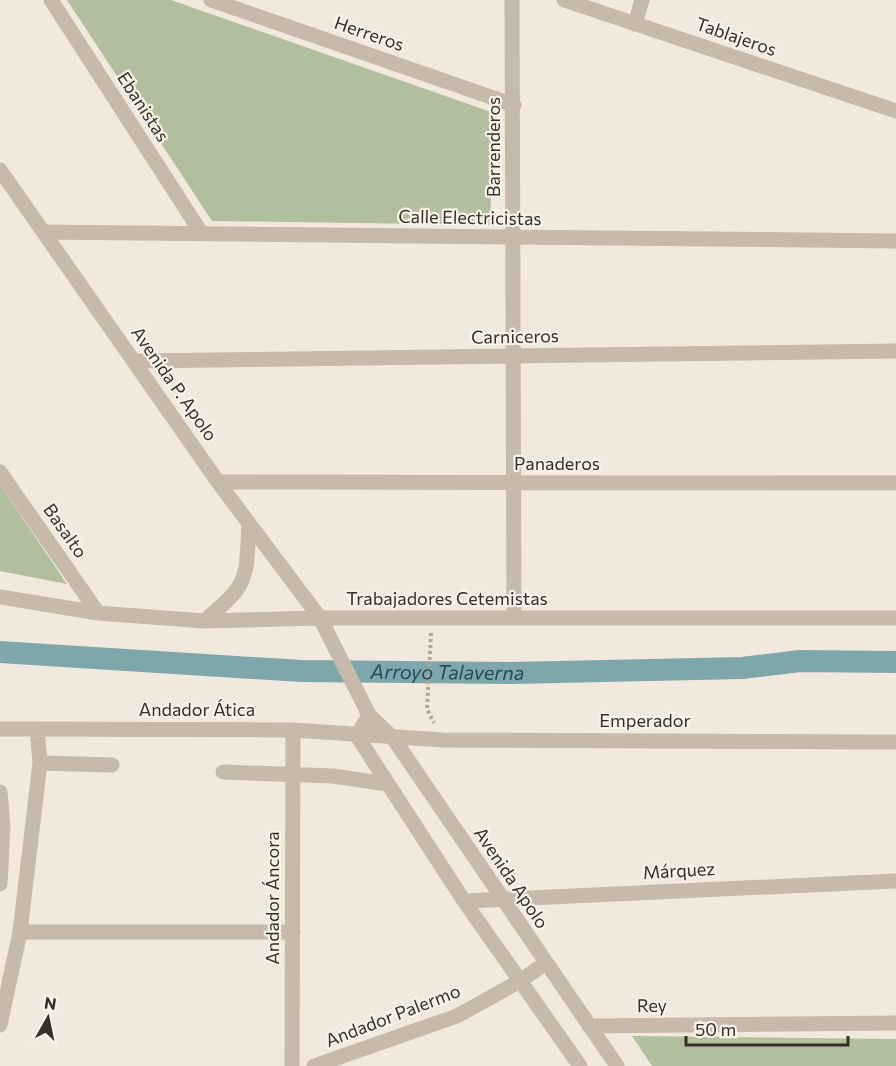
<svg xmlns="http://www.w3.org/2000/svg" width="896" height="1066" font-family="Commissioner,sans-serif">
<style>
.green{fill:#b1bf9e}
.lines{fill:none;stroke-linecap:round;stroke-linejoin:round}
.canal{stroke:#7ea7ac;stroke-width:22}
.path{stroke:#b4a494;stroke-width:4;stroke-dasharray:3 3;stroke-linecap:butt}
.minor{stroke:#c8baaa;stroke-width:15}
.labels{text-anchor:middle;stroke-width:4.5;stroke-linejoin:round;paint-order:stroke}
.street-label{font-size:18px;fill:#362e29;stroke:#f8f2e9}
.water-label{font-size:20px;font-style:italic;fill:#214e54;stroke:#f8f2e9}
</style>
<rect width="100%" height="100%" fill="#f1e9dd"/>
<!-- green -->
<path class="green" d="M 67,0 L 171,0 L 494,113 L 490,225 L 212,221 Z
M 0,485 L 67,584 L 0,571 Z
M 632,1036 L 896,1039 L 896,1066 L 652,1066 Z"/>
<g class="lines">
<!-- canal -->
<path class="canal" id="s1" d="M 0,652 L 301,671 L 512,673 L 742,668 L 800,661 L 896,662"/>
<!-- path -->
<path class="path" d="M 431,633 L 427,709 L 434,723"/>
<!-- minor -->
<path class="minor" d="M 51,0 L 202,234
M 211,0 L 514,105
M 512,0 L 514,618
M 564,0 L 896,111
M 635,24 L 642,0
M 0,170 L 218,482 L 320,618 L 369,715 L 393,738 L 617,1066
M 44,232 L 896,241
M 134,361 L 896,351
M 0,472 L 98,613
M 218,482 L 896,483
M 0,597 L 98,613 L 204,621 L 320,618 L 896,618
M 204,621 C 250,583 246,580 249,523
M 369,715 L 357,736 L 464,901 L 580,1066
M 0,729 L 293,730 L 443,740 L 896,742
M 40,763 L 112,765
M 223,772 L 333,776 L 387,784
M 0,792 L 3,827 L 0,884
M 464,901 L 896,881
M 20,932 L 293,932
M 0,1025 L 20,932 L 40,763 L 37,729
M 589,1026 L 896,1023
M 292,1066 L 293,730
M 314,1066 L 457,1016 L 520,981 L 546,963"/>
</g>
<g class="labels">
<!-- street labels -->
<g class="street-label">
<text transform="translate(369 34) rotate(19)" y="6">Herreros</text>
<text transform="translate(736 37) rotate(19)" y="6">Tablajeros</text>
<text transform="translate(143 107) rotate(57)" y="6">Ebanistas</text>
<text transform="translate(494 147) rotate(-90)" y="6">Barrenderos</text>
<text transform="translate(470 218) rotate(1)" y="6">Calle Electricistas</text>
<text transform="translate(515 337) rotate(-1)" y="6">Carniceros</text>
<text transform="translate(174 384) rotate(55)" y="6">Avenida P. Apolo</text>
<text x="557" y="470">Panaderos</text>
<text transform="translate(65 531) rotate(55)" y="6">Basalto</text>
<text x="447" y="605">Trabajadores Cetemistas</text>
<text x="197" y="716">Andador Ática</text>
<text x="645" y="727">Emperador</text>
<text transform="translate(679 871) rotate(-3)" y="6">Márquez</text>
<text transform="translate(511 878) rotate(56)" y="6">Avenida Apolo</text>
<text transform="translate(273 898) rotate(-90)" y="6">Andador Áncora</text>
<text transform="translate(652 1006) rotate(-1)" y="6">Rey</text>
<text transform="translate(393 1016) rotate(-21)" y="6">Andador Palermo</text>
</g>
<!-- water labels -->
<g class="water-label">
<text dy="7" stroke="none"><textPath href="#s1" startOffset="448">Arroyo Talaverna</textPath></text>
</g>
</g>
<!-- north arrow -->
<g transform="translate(48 1018) rotate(9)" stroke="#f8f2e9" stroke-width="4.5" paint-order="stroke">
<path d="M0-4.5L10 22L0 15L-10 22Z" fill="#362e29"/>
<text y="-9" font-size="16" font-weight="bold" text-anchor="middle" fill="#362e29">N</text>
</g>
<!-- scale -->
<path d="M686 1036v9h162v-9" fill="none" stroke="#362e29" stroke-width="3"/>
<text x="695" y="1036" font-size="18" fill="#362e29" stroke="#f8f2e9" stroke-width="4.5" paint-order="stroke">50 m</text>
</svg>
